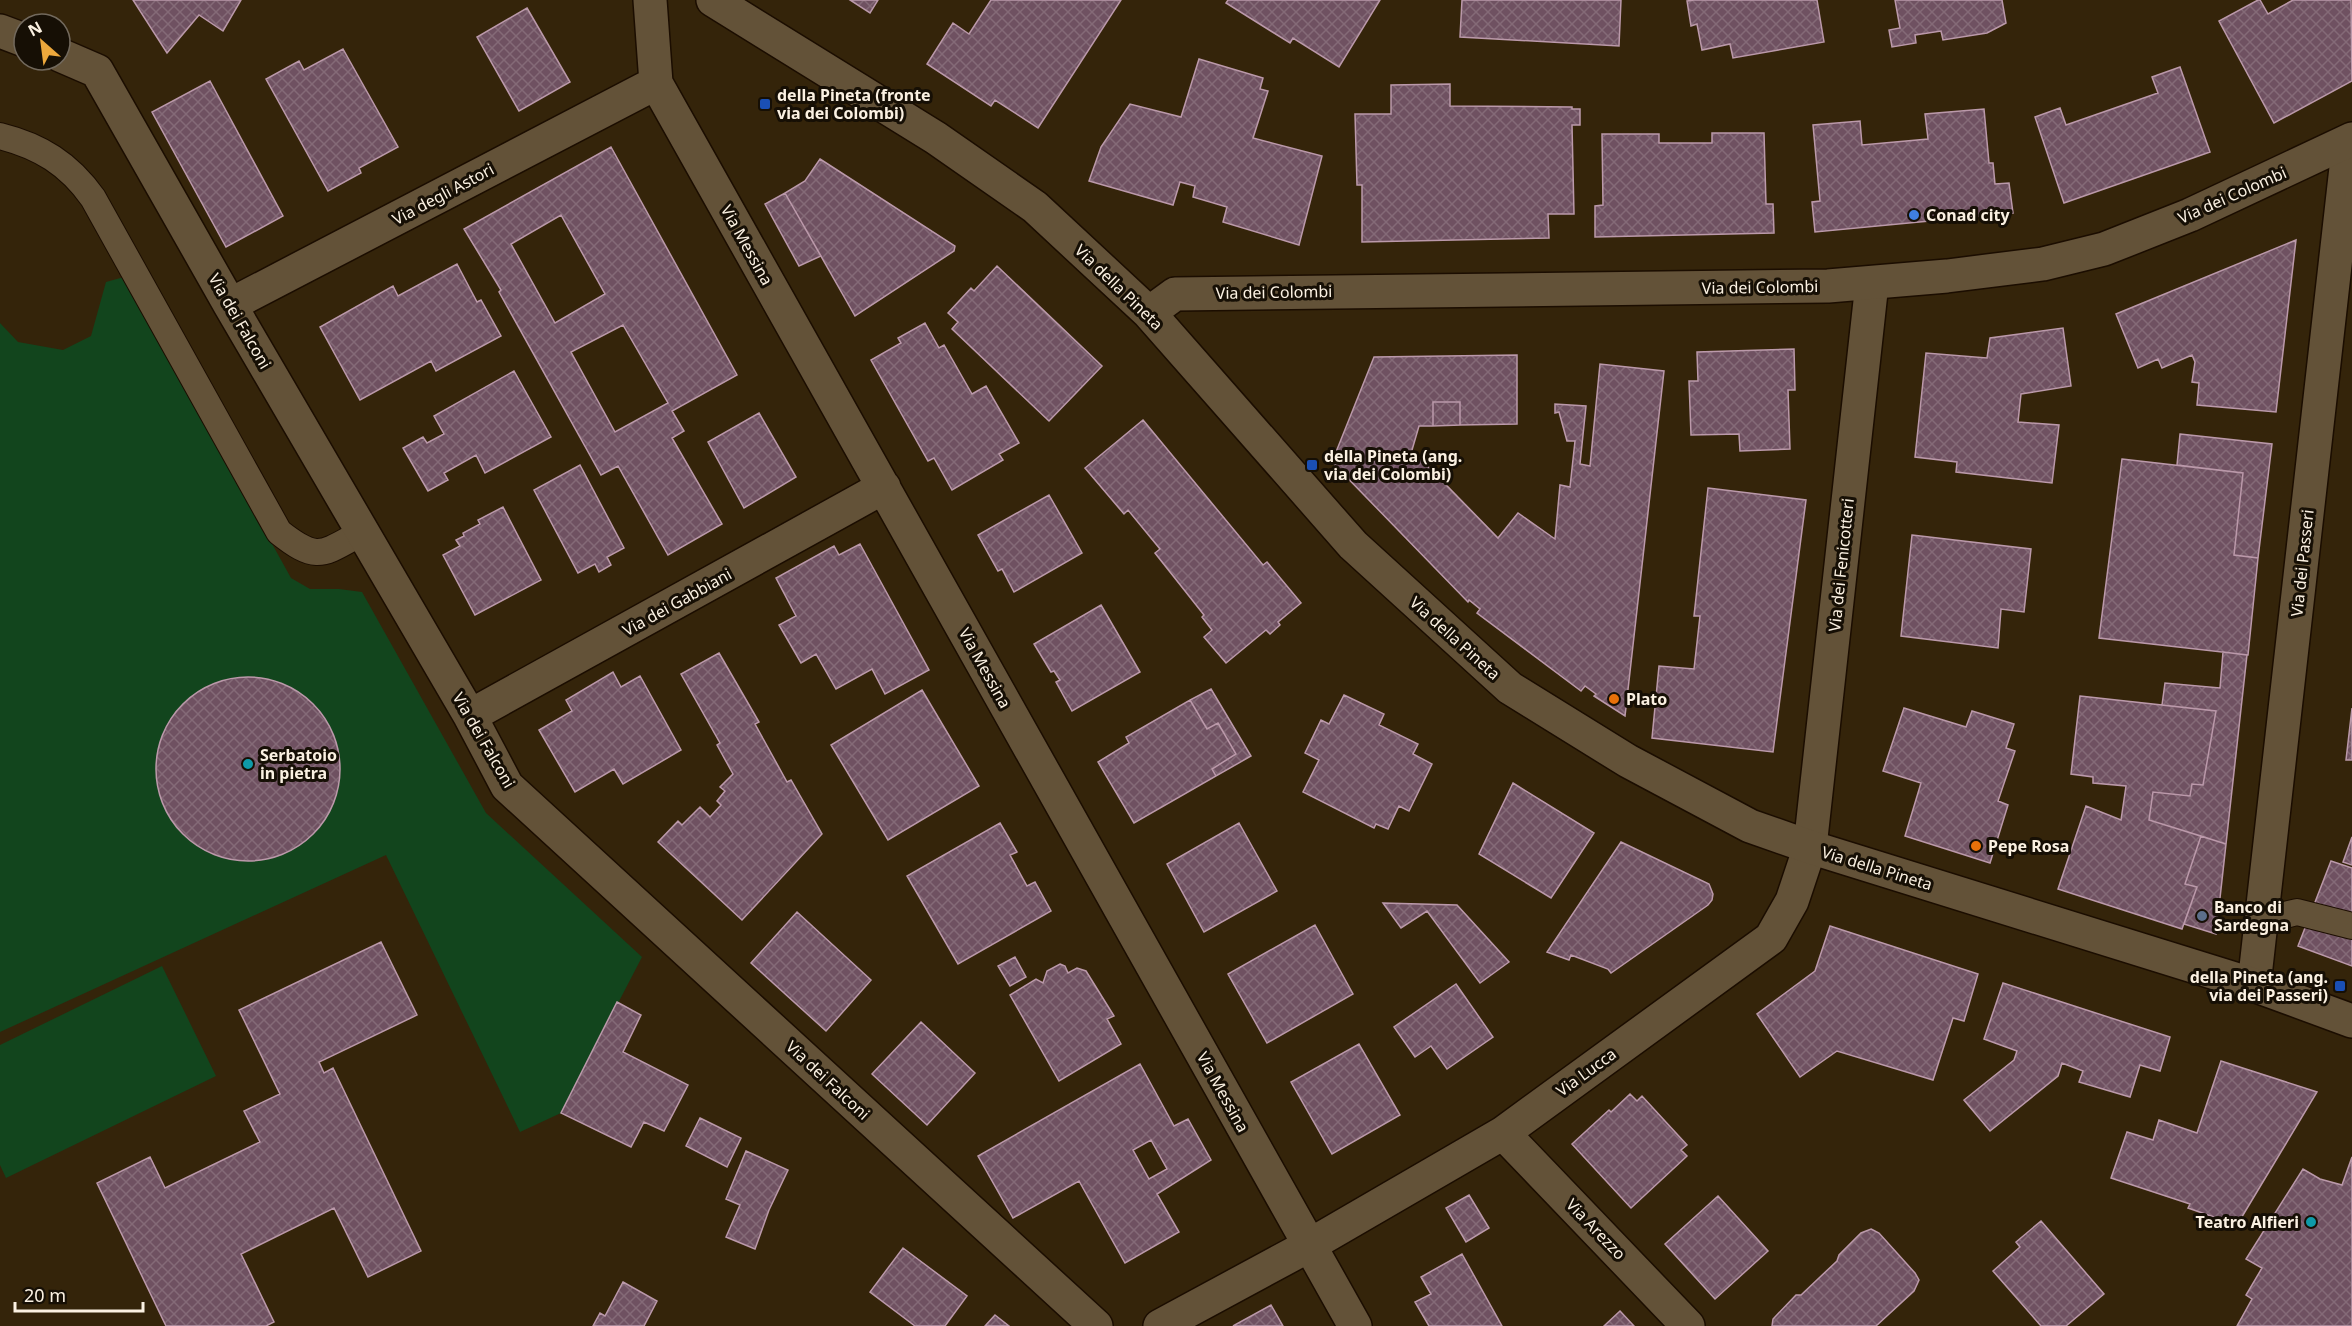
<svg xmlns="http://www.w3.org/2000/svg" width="2352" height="1326" font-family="'Noto Sans',sans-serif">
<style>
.green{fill:#12451d}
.building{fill:url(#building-cross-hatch);stroke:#b9a;stroke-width:1.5;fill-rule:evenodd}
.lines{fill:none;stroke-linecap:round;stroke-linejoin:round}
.lane-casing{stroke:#1b0d00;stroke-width:28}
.street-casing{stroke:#1b0d00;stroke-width:36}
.secondary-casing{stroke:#1b0d00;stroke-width:36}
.lane{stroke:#635238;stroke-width:26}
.street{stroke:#635238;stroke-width:33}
.secondary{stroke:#635238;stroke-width:33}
.transit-dot{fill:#1a4fb4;stroke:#160f05;stroke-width:2}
.shop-dot{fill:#3f7fe0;stroke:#160f05;stroke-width:2}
.food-dot{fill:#e8710a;stroke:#160f05;stroke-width:2}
.culture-dot{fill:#0f9aa8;stroke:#160f05;stroke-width:2}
.service-dot{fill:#5c6f8a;stroke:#160f05;stroke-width:2}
.labels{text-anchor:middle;stroke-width:6;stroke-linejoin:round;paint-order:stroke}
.poi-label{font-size:16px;font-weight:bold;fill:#fbf1e2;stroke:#160f05;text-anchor:start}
.street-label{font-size:16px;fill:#fbf1e2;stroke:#160f05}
</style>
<defs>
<pattern id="building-cross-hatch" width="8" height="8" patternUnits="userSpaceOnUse" patternTransform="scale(1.5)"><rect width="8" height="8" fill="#6f5161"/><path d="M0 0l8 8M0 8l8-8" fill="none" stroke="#846a77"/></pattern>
</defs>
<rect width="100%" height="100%" fill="#34240a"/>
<!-- green -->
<path class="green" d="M 124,277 L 291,578 L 310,589 L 339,589 L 362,592 L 486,813 L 642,957 L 561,1113 L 520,1132 L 386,855 L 0,1032 L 0,323 L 18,342 L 63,350 L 91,336 L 106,282 Z
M 162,966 L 216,1076 L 6,1178 L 0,1165 L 0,1045 Z"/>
<!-- building -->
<path class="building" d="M 133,0 L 241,0 L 223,31 L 199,15 L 167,53 Z
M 850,0 L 878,0 L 870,13 Z
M 991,0 L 1121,0 L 1038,128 L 995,100 L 991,106 L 927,64 L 953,23 L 969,34 Z
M 1228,0 L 1380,0 L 1339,67 L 1293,38 L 1290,43 L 1226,3 Z
M 1462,0 L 1621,0 L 1619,46 L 1460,37 Z
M 1694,0 L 1817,0 L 1824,42 L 1733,58 L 1730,44 L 1702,50 L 1697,24 L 1691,26 L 1687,1 Z
M 1895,0 L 2002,0 L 2006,23 L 1987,33 L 1943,40 L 1941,31 L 1915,35 L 1916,43 L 1892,47 L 1889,30 L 1900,28 Z
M 2258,0 L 2260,0 L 2268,14 L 2293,0 L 2351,0 L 2352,81 L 2274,123 L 2219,21 Z
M 527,8 L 570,82 L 519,111 L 477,37 Z
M 343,49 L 398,147 L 359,168 L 361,173 L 328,191 L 266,79 L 299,61 L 304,70 Z
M 1199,59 L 1263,78 L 1260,89 L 1268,91 L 1253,138 L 1322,156 L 1299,245 L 1223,222 L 1227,207 L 1193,197 L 1195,186 L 1180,182 L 1173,205 L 1089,181 L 1101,147 L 1130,104 L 1181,117 Z
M 2180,67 L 2210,152 L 2064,203 L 2035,117 L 2060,108 L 2066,125 L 2158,93 L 2152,77 Z
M 210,81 L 283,216 L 226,247 L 152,112 Z
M 1450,84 L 1450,106 L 1572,107 L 1572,109 L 1580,109 L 1580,125 L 1572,125 L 1574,214 L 1548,214 L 1549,238 L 1362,242 L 1362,185 L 1357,185 L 1355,114 L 1391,114 L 1391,85 Z
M 1984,109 L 1989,163 L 1993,163 L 1995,184 L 2009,183 L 2013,213 L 1815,232 L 1812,202 L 1820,201 L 1813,125 L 1860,121 L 1862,145 L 1928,139 L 1925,114 Z
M 1712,133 L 1764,133 L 1766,204 L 1773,204 L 1774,233 L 1595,237 L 1595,206 L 1603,205 L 1602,134 L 1659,134 L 1659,143 L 1712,143 Z
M 611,147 L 737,375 L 672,411 L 684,431 L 672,438 L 722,524 L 668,555 L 618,466 L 601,475 L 499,292 L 501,290 L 464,229 ZM 561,215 L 605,294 L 555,323 L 511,244 ZM 623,325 L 668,403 L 615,432 L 571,352 Z
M 820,159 L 955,246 L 954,251 L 855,316 L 785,193 L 805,181 Z
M 785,193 L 821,256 L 799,266 L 765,204 Z
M 2296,240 L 2276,412 L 2197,405 L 2199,383 L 2192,382 L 2195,362 L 2192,355 L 2162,368 L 2158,359 L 2138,368 L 2116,314 Z
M 457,264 L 477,302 L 481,300 L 501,336 L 436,371 L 431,361 L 360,400 L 320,327 L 393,286 L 398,296 Z
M 997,266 L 1102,366 L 1049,421 L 952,329 L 958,322 L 948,313 L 971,288 L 974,291 Z
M 925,323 L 939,348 L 944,345 L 972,394 L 986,386 L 1019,443 L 999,454 L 1003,460 L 952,490 L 934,458 L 928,461 L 871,360 L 901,343 L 898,338 Z
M 2063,328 L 2071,386 L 2021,394 L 2018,422 L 2059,425 L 2052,483 L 1956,472 L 1957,462 L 1915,457 L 1926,353 L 1987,358 L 1990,338 Z
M 1794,349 L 1795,390 L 1788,390 L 1790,449 L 1740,451 L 1739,434 L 1691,435 L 1689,381 L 1698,381 L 1697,352 Z
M 1517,355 L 1517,424 L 1460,425 L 1460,402 L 1433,402 L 1433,426 L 1419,426 L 1412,450 L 1498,538 L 1518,513 L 1555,539 L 1560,485 L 1570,487 L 1575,441 L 1567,441 L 1559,412 L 1555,413 L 1555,404 L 1586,406 L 1580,464 L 1590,466 L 1600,364 L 1664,371 L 1625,716 L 1594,696 L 1596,694 L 1585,686 L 1581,691 L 1477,613 L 1480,609 L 1469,600 L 1468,602 L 1332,462 L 1374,357 Z
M 514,371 L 551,437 L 485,473 L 476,455 L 444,473 L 448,480 L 428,491 L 403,448 L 423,437 L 427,443 L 444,434 L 434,416 Z
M 1433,402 L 1460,402 L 1460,425 L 1433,426 Z
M 759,413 L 796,477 L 744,508 L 708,442 Z
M 1143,420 L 1263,565 L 1267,562 L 1301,603 L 1278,622 L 1280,625 L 1270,634 L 1266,630 L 1226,663 L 1204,637 L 1212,630 L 1202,617 L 1204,615 L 1155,553 L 1160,549 L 1128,510 L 1124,514 L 1085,468 Z
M 2180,434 L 2272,444 L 2258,558 L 2234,555 L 2243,473 L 2177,465 Z
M 2122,459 L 2243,473 L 2234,555 L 2258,558 L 2248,655 L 2099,638 Z
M 580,465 L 624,548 L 607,557 L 611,565 L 599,572 L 595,564 L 578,573 L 534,490 Z
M 1708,488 L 1806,500 L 1773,752 L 1652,738 L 1659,666 L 1694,669 L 1700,616 L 1694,616 Z
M 1049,495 L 1082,553 L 1014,592 L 1002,569 L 998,571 L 978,535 Z
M 503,507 L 541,580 L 475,615 L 443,555 L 460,546 L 456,540 L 464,536 L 463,533 L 480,524 L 478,520 Z
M 1912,535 L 2031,549 L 2024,612 L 2001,609 L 1998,648 L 1901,636 Z
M 860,544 L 929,670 L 885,694 L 872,669 L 836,689 L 816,654 L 801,663 L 779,625 L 796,616 L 776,578 L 834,546 L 839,555 Z
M 1101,605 L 1140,672 L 1072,711 L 1056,682 L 1060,680 L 1054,671 L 1051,672 L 1034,644 Z
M 2223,652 L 2247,655 L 2226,844 L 2149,820 L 2153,792 L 2190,796 L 2192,784 L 2203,785 L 2216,711 L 2162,705 L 2165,683 L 2220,688 Z
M 719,653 L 759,722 L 755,724 L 787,782 L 791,780 L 822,834 L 742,920 L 658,842 L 678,821 L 682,825 L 700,807 L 710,817 L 721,805 L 717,801 L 725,791 L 720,787 L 733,774 L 717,745 L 720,743 L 681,674 Z
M 613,672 L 621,687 L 640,676 L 681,750 L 623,784 L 614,769 L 575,792 L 539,730 L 572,711 L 566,700 Z
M156 769a92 92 0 1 1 184 0a92 92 0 1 1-184 0Z
M 1211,689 L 1251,756 L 1216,776 L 1212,769 L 1236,754 L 1218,723 L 1207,729 L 1190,700 Z
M 922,690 L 979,786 L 888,840 L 831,745 Z
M 1344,695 L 1384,714 L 1379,725 L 1418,744 L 1413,754 L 1432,764 L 1409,811 L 1399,806 L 1388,829 L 1376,824 L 1374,828 L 1303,792 L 1319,760 L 1305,753 L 1321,720 L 1329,724 Z
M 2080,696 L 2216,711 L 2203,785 L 2192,784 L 2190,796 L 2153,792 L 2149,820 L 2201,836 L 2185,884 L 2197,887 L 2182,929 L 2058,889 L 2086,806 L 2121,820 L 2126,786 L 2093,783 L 2093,777 L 2071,774 Z
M 1190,700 L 1207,729 L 1218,723 L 1236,754 L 1212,769 L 1216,776 L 1134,823 L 1098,762 L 1129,743 L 1126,737 Z
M 1904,708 L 1966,727 L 1972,711 L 2014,724 L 2006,748 L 2015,751 L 1998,801 L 2008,805 L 1990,863 L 1905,836 L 1921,783 L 1883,771 Z
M 2352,708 L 2352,760 L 2346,760 Z
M 1513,783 L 1594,833 L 1551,898 L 1479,854 Z
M 1000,823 L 1017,852 L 1010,855 L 1027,886 L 1035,882 L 1051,911 L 958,964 L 907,876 Z
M 1239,823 L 1277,891 L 1204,932 L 1167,864 Z
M 2201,836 L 2226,844 L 2216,934 L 2184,924 L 2197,887 L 2185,884 Z
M 2352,837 L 2352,865 L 2343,862 Z
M 1621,842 L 1709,884 L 1713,894 L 1712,900 L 1708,905 L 1611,973 L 1608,969 L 1571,955 L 1569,960 L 1547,952 Z
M 2331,861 L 2352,868 L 2352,966 L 2298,946 Z
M 1383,903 L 1457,905 L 1509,962 L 1480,983 L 1427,911 L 1401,928 Z
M 797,912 L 871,980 L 826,1031 L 751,963 Z
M 1315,925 L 1353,994 L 1267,1043 L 1228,974 Z
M 1830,926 L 1978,974 L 1964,1021 L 1953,1018 L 1933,1080 L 1837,1051 L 1800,1077 L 1757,1014 L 1815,971 Z
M 381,942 L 417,1015 L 319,1062 L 324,1073 L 333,1068 L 421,1251 L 368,1277 L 334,1208 L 241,1254 L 274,1322 L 266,1326 L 166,1326 L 97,1183 L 150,1157 L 165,1188 L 260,1142 L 244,1111 L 280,1094 L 239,1010 Z
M 1015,957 L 1026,977 L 1010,986 L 998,966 Z
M 1060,964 L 1065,966 L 1068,973 L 1077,968 L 1086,971 L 1114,1016 L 1107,1019 L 1121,1044 L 1059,1081 L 1010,995 L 1036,979 L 1043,983 L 1047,971 Z
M 2003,983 L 2170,1037 L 2160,1071 L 2140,1065 L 2130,1097 L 2079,1082 L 2083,1071 L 2062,1063 L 2058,1076 L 1990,1131 L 1964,1100 L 2014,1060 L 2017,1051 L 1984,1039 Z
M 1456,984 L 1493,1037 L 1447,1069 L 1431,1046 L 1415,1057 L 1394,1027 Z
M 617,1002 L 641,1015 L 623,1052 L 688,1085 L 664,1131 L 644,1122 L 631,1147 L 561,1113 Z
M 921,1022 L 975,1073 L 927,1125 L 872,1074 Z
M 1359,1044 L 1400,1115 L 1332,1154 L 1291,1082 Z
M 2221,1061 L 2317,1092 L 2237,1225 L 2188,1208 L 2190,1204 L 2111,1178 L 2127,1132 L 2153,1140 L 2159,1120 L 2197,1133 Z
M 1140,1064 L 1174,1126 L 1188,1119 L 1211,1160 L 1157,1194 L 1179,1232 L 1125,1263 L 1079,1181 L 1013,1218 L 978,1156 ZM 1151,1140 L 1167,1169 L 1149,1179 L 1133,1150 Z
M 1630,1094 L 1637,1101 L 1642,1096 L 1687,1145 L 1681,1150 L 1687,1156 L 1631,1208 L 1572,1144 L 1609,1110 L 1611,1112 Z
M 700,1118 L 741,1138 L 727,1167 L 686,1146 Z
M 746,1151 L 788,1170 L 769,1210 L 755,1249 L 726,1237 L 740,1205 L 726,1199 Z
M 2352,1157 L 2352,1326 L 2237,1326 L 2252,1299 L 2246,1295 L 2262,1268 L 2246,1259 L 2303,1169 L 2320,1179 L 2342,1185 Z
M 1469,1195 L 1489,1228 L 1466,1242 L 1446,1208 Z
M 1718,1196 L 1768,1251 L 1715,1299 L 1665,1244 Z
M 2041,1221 L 2104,1294 L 2066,1326 L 2041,1326 L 1993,1271 L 2020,1247 L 2016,1242 Z
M 1871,1229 L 1879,1233 L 1915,1273 L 1919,1280 L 1914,1291 L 1876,1326 L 1772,1326 L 1773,1319 L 1796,1295 L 1801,1295 L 1837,1261 L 1839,1255 L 1861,1233 Z
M 903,1248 L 967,1296 L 945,1326 L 915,1326 L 870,1292 Z
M 1462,1254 L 1502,1326 L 1429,1326 L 1415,1302 L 1431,1294 L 1421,1277 Z
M 623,1282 L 657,1301 L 644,1326 L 593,1326 L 600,1313 L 605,1316 Z
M 1271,1305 L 1283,1326 L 1233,1326 Z
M 1620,1311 L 1634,1326 L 1604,1326 Z
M 995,1315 L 1009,1326 L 985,1326 Z"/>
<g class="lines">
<defs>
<path id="lane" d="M 0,136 C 40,146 69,164 93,198 L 279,532 C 318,563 322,554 363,532
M 2261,921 L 2297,912 L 2352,926"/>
<path id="street" d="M 650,0 L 656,83 L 1355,1326
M 0,31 L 24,40
M 60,55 L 97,71 L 230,305 L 470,716 L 507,786 L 1096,1326
M 230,305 L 656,83
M 470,716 L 884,487
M 2254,985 L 2349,141
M 1503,1133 L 1688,1326
M 1160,1326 L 1310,1245 L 1503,1133 L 1771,938 L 1792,901 L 1810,847 L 1872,283"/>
<path id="secondary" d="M 713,0 L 936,138 L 1035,207 L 1149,313 L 1353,545 L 1510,688 L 1628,761 L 1750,826 L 1810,847 L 2254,985 L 2352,1021
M 1149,313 L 1175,294 L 1828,286 L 1947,276 L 2043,264 L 2104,249 L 2190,215 L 2352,139"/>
</defs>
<!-- lane casing -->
<use href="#lane" class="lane-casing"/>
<!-- street casing -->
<use href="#street" class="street-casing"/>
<!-- secondary casing -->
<use href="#secondary" class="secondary-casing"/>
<!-- lane -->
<use href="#lane" class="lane"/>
<!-- street -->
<use href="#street" class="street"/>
<!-- secondary -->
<use href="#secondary" class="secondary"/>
</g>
<!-- markers -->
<g class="transit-dot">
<rect x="759" y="98" width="12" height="12" rx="3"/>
<rect x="1306" y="459" width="12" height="12" rx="3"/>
<rect x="2334" y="980" width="12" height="12" rx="3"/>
</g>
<circle class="shop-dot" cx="1914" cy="215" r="6"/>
<g class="food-dot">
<circle cx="1614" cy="699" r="6"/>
<circle cx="1976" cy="846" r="6"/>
</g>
<g class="culture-dot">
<circle cx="248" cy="764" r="6"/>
<circle cx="2311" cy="1222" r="6"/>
</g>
<circle class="service-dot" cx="2202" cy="916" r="6"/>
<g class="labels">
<!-- poi labels -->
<g class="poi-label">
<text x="777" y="101">della Pineta (fronte<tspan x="777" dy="18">via dei Colombi)</tspan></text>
<text x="1926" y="221">Conad city</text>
<text x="1324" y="462">della Pineta (ang.<tspan x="1324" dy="18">via dei Colombi)</tspan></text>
<text x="1626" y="705">Plato</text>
<text x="260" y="761">Serbatoio<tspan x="260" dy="18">in pietra</tspan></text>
<text x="1988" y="852">Pepe Rosa</text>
<text x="2214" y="913">Banco di<tspan x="2214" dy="18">Sardegna</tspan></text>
<text x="2328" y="983" text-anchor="end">della Pineta (ang.<tspan x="2328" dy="18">via dei Passeri)</tspan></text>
<text x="2299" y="1228" text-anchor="end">Teatro Alfieri</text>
</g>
<!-- street labels -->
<g class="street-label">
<text transform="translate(443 194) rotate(-28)" y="6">Via degli Astori</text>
<text transform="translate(2232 195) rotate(-24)" y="6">Via dei Colombi</text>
<text transform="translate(747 245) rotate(61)" y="6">Via Messina</text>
<text transform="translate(1119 287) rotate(44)" y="6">Via della Pineta</text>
<text transform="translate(1760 287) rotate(-1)" y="6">Via dei Colombi</text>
<text transform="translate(1274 292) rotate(-1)" y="6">Via dei Colombi</text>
<text transform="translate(240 321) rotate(60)" y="6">Via dei Falconi</text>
<text transform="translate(2302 563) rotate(-84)" y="6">Via dei Passeri</text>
<text transform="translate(1841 565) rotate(-84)" y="6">Via dei Fenicotteri</text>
<text transform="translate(677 602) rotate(-29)" y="6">Via dei Gabbiani</text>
<text transform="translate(1455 638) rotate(42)" y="6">Via della Pineta</text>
<text transform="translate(985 668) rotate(61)" y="6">Via Messina</text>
<text transform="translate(484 740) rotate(60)" y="6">Via dei Falconi</text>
<text transform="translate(1877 868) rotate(17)" y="6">Via della Pineta</text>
<text transform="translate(1586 1072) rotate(-36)" y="6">Via Lucca</text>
<text transform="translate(828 1080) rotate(43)" y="6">Via dei Falconi</text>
<text transform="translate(1223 1092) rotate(61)" y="6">Via Messina</text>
<text transform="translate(1596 1229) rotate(46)" y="6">Via Arezzo</text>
</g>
</g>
<!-- north arrow -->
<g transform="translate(42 42) rotate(332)"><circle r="28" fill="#160f05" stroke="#72695d" stroke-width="1.5"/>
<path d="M0-4.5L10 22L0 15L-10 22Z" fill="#eda83c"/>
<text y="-9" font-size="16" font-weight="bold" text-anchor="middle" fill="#fbf1e2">N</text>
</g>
<!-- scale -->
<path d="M15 1302v9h128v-9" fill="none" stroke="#fbf1e2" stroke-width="3"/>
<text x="24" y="1302" font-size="18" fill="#fbf1e2" stroke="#160f05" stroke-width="4.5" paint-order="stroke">20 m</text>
</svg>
